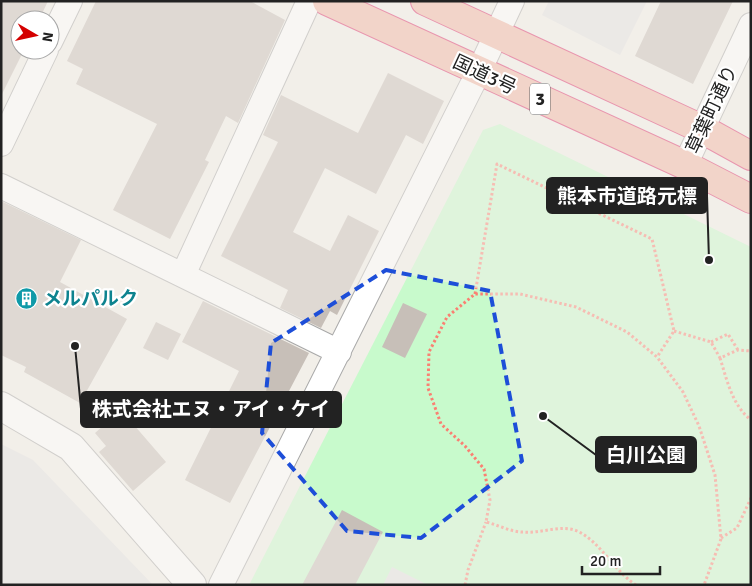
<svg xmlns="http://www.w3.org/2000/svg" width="752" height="586" font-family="Signika,'Noto Sans JP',sans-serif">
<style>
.park{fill:#c8facc}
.parking{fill:#e2e2e2}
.building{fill:#c7bfb8}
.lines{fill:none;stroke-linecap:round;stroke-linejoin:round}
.minor-casing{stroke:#a9a9a9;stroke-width:26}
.tertiary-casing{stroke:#a9a9a9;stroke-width:30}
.trunk-casing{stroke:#dc2a67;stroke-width:30}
.path{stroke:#fa8072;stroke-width:3;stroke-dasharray:2.5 2.5;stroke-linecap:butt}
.minor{stroke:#fff;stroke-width:24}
.tertiary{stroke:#fff;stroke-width:28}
.trunk{stroke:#f2b4a3;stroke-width:28}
.marked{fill:none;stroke:#1d4ed8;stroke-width:4;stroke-dasharray:10 6;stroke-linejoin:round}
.labels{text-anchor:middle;stroke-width:4.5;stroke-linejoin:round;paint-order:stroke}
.shield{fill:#fff;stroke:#646464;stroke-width:1}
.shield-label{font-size:18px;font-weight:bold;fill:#222}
.street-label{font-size:19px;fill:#222;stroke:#fff}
.culture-label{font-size:19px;font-weight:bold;fill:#0d838f;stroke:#fff;text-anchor:start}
.leader{fill:none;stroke:#222;stroke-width:2}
.callout-dot{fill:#222;stroke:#fff;stroke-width:2}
.callout{fill:#222;stroke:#222;stroke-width:2}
.callout-label{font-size:20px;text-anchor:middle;font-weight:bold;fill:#fff}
</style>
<rect width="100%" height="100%" fill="#f2efe9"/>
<!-- park -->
<path class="park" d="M 500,124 L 751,247 L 751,585 L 249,585 L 483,130 Z"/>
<!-- parking -->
<path class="parking" d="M 549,1 L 647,1 L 620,55 L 542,15 Z
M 1,444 L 33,460 L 153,585 L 1,585 Z
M 392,567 L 428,585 L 383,585 Z"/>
<!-- building -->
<path class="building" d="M 1,1 L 48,1 L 39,20 L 20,20 L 20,50 L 24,50 L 1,96 Z
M 96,1 L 250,1 L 285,20 L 238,123 L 226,116 L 205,160 L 209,162 L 170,239 L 113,210 L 157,124 L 76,84 L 83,69 L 67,61 Z
M 661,1 L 733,1 L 693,84 L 635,56 Z
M 388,73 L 444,101 L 423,144 L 406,135 L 376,194 L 325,168 L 293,232 L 330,251 L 348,215 L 379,231 L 337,315 L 330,311 L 321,328 L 280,308 L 288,290 L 221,256 L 278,142 L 263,135 L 281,95 L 358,133 Z
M 1,201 L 81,240 L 60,282 L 127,319 L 80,403 L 24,372 L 26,367 L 1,355 Z
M 203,301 L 309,353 L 230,503 L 185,480 L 239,371 L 182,342 Z
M 403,303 L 427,314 L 405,358 L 382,347 Z
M 156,322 L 181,334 L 168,360 L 143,348 Z
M 121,410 L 166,462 L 133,491 L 99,452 L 106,446 L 95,433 Z
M 342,510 L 383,532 L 355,585 L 302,585 Z"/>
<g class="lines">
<defs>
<path id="minor" d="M 50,42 L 70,1
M 1,144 L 46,50
M 685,165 L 751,25
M 1,186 L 339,352
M 183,275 L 309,1
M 221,585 L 479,71 L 512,1"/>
<path id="tertiary" d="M 1,406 L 71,447 L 192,585"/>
<path id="trunk" d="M 327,1 L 685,165 L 751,199
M 425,1 L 702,129 L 751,156"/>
</defs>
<!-- minor casing -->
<use href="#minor" class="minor-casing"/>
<!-- tertiary casing -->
<use href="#tertiary" class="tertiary-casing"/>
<!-- trunk casing -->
<use href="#trunk" class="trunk-casing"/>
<!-- path -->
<path class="path" d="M 475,294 L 497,164 L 652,239 L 674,331 L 657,357
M 674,331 L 711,342 L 720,358 L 738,350 L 751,351
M 711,342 L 728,334 L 738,350
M 720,358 C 727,380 732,405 751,420
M 721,538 L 737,528 L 751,498
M 465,585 L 468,570 L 486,522
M 636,585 C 615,572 600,541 577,531 C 561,524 540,534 523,532 C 511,532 498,525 486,522 L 490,500 L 484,469 L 465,446 L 441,424 L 428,388 L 429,352 L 447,317 L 475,294 L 520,294 L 576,307 L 627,332 L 657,357 L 683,392 L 699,426 L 715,475 L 721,539 L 704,585"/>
<!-- minor -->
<use href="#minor" class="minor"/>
<!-- tertiary -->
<use href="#tertiary" class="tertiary"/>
<!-- trunk -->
<use href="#trunk" class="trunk"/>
</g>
<!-- marked area -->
<path d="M0 0H752V586H0ZM 386,270 L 490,291 L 522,461 L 421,538 L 347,531 L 262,433 L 271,343 Z" fill="#f2efe9" fill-opacity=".55" fill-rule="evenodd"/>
<path class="marked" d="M 386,270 L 490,291 L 522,461 L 421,538 L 347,531 L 262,433 L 271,343 Z"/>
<!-- icons -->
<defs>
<symbol id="building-disc" viewBox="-11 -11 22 22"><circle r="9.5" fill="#0f9aa8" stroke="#fff"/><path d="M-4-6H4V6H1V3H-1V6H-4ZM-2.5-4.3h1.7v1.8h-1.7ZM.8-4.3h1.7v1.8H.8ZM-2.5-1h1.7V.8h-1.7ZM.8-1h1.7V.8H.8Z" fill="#fff"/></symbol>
</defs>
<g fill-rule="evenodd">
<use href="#building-disc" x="14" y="286" width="25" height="25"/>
</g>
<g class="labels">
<!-- shield labels -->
<rect class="shield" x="530" y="83.5" width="20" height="31" rx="4"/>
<g class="shield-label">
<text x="540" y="105">3</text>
</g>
<!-- street labels -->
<g class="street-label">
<text transform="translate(485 74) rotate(25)" y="7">国道3号</text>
<text transform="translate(711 109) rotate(-65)" y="7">草葉町通り</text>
</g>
<!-- culture labels -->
<g class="culture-label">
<text x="43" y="305">メルパルク</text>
</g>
</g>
<!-- callouts -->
<path class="leader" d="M709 260L707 196M75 346L81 409M543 416L596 455"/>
<g class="callout-dot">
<circle cx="709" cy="260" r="5"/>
<circle cx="75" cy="346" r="5"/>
<circle cx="543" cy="416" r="5"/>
</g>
<g class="callout">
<rect x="547" y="178" width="160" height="35" rx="5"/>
<rect x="81" y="392" width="260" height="35" rx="5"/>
<rect x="596" y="437" width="100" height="35" rx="5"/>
</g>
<g class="callout-label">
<text x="627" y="203">熊本市道路元標</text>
<text x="211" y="416">株式会社エヌ・アイ・ケイ</text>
<text x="646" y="462">白川公園</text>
</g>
<!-- border -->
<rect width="752" height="586" fill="none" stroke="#222222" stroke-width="5"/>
<!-- north arrow -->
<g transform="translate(35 35) rotate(99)"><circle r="24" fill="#ffffff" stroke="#a7a7a7"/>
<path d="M0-4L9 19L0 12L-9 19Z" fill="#d40000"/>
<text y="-8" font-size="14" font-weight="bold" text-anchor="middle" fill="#222222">N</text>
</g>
<!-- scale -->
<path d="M582 566v8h78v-8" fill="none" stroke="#222222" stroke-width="2.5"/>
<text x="590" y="566" font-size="15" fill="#222222" stroke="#ffffff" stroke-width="4" paint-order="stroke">20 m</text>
</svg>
